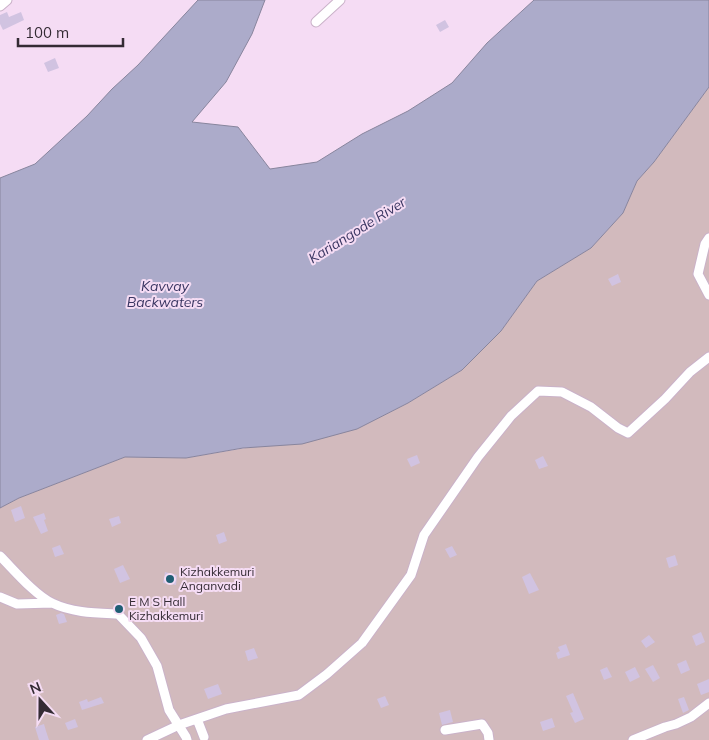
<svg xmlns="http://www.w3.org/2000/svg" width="709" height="740" font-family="Mulish,sans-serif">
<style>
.green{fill:#d2babd}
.water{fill:#acabca;stroke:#88859d}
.building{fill:#d1c3e1}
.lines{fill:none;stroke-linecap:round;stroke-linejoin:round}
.minor-casing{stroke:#cab2c9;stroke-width:11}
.minor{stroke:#fff;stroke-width:9}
.poi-dot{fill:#1f5e74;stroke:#f5dcf4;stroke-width:2}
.labels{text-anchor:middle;stroke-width:4;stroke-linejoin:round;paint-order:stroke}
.poi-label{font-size:12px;fill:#342b34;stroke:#f5dcf4;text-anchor:start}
.water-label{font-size:14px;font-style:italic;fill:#3a3662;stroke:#f5dcf4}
</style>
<rect width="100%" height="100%" fill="#f5dcf4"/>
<!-- green -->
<path class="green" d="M 709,87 L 709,740 L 0,740 L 0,508 L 19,498 L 125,457 L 186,458 L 357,429 L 408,403 L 462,370 L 501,331 L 537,281 L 591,248 L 623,213 L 637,181 L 654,162 Z"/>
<!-- water -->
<path class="water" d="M 198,0 L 265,0 L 252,34 L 226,82 L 192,122 L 238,127 L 270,169 L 317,162 L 362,134 L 408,111 L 452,83 L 487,43 L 534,0 L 709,0 L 709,87 L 654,162 L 637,181 L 623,213 L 591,248 L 537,281 L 501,331 L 462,370 L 408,403 L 357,429 L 302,444 L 243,448 L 186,458 L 125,457 L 19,498 L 0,508 L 0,178 L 35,164 L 87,116 L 112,89 L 138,65 Z"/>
<!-- building -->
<path class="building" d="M 7,12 L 9,17 L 21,12 L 24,20 L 3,30 L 0,24 L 0,15 Z
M 445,20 L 449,27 L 440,32 L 436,25 Z
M 55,58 L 59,68 L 48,72 L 44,63 Z
M 618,274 L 621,282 L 612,286 L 608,279 Z
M 417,455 L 420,463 L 411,467 L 407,459 Z
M 543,456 L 548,466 L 539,469 L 535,460 Z
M 21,506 L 25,518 L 15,522 L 11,510 Z
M 44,513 L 46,519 L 44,520 L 48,531 L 41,534 L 33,517 Z
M 119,516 L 121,523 L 112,527 L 109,519 Z
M 224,532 L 227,541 L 219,544 L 216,535 Z
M 60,545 L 64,554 L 55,557 L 52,548 Z
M 452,546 L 457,555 L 450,558 L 445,549 Z
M 675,555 L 678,565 L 669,568 L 666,558 Z
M 123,565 L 130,579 L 120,583 L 114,569 Z
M 165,572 L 177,575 L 176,585 L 163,583 Z
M 530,573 L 539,590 L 529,594 L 522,577 Z
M 61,613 L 64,614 L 67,622 L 59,624 L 56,615 Z
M 701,632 L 705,642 L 696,646 L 692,636 Z
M 649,635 L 655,642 L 646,648 L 641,641 Z
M 566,644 L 570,655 L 558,659 L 556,653 L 560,651 L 558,647 Z
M 254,648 L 258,658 L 248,661 L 245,651 Z
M 686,660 L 690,670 L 681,674 L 677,664 Z
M 653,665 L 660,678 L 653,682 L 645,669 Z
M 607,667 L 612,677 L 604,680 L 600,670 Z
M 635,667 L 640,677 L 630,682 L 625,672 Z
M 709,679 L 709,692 L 701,695 L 697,684 Z
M 218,684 L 222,694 L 208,699 L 204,689 Z
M 573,693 L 584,719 L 575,723 L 570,713 L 573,712 L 566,696 Z
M 385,696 L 389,705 L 381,708 L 377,699 Z
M 101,697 L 104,703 L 82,710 L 79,702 L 87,699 L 88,702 Z
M 684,697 L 689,710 L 683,713 L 678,699 Z
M 450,710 L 453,722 L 442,725 L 439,713 Z
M 552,718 L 555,727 L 543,731 L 540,722 Z
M 75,719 L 78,727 L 68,730 L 65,723 Z
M 44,724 L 46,731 L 49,740 L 39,740 L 35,727 Z"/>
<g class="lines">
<defs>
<path id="minor" d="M 0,6 L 7,0
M 316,22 L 340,0
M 709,238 L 705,244 L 698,274 L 709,295
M 0,556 C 14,570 35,595 52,603 C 73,613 96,613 118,614 L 141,638 L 157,666 L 169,710 L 186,737 L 187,740
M 0,597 L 17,604 L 52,603
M 197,719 L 204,737
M 445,730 L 482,724 L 488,733 L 489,740
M 147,740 L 179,725 L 226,709 L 299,695 L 327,674 L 362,643 L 411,575 L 424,535 L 478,457 L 511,416 L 538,391 L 562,392 L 591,407 L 618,428 L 628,433 L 665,399 L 690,372 L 709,357
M 633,740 L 665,727 L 676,724 L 691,717 L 709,703"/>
</defs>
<!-- minor casing -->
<use href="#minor" class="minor-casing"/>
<!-- minor -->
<use href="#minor" class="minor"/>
</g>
<!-- markers -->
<g class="poi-dot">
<circle cx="170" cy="579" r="5"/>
<circle cx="119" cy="609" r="5"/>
</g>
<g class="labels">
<!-- poi labels -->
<g class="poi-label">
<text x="180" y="576">Kizhakkemuri<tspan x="180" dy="14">Anganvadi</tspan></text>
<text x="129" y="606">E M S Hall<tspan x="129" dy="14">Kizhakkemuri</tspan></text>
</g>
<!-- water labels -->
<g class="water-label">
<text transform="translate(357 230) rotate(-32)" y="5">Kariangode River</text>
<text x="165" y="291">Kavvay<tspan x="165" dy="16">Backwaters</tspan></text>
</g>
</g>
<!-- north arrow -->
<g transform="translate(40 700) rotate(339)" stroke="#f5dcf4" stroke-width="4" paint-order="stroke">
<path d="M0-4L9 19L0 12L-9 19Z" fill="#342b34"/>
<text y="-8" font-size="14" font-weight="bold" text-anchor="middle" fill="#342b34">N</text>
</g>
<!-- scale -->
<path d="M18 38v8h105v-8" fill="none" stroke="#342b34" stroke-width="2.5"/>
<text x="25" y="38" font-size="15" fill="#342b34" stroke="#f5dcf4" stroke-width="4" paint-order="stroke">100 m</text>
</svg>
